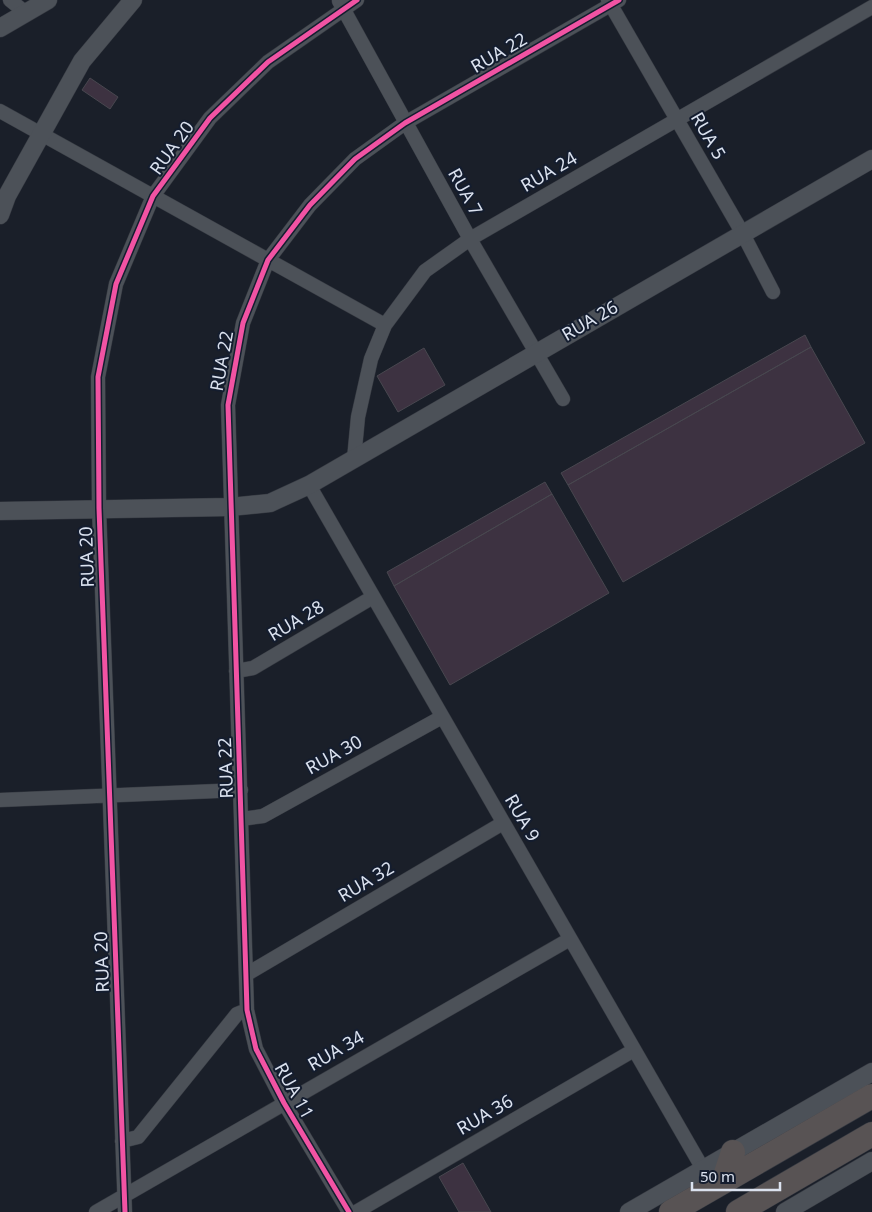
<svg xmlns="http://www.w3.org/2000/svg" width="872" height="1212" font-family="'Noto Sans',sans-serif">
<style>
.building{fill:#3d3241;stroke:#48474f}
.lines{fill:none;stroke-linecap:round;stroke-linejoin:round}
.minor-casing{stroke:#353941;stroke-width:15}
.tertiary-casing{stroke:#353941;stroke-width:19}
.trunk-casing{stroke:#353941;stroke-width:25}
.minor{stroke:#4c5158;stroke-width:14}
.tertiary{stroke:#4c5158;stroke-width:18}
.trunk{stroke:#585354;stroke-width:24}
.cycleway-casing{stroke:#141d2f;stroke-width:8}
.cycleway{stroke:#f153a3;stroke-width:5}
.labels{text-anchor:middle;stroke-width:4;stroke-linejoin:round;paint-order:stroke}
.street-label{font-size:18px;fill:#dbe2ef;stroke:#141d2f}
</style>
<rect width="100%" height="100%" fill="#1a1f29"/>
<!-- building -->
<path class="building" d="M 90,78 L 118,97 L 110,109 L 82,90 Z
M 805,335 L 811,347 L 568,485 L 561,473 Z
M 811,347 L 865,443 L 623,582 L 568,485 Z
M 424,348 L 445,385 L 398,412 L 377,376 Z
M 545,482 L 552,494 L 394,586 L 387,572 Z
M 552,494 L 609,593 L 450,685 L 394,586 Z
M 463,1163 L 491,1212 L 459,1212 L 439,1177 Z"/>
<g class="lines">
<defs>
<path id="minor" d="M 10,0 L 26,13
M 608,0 L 743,234 L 773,292
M 339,1 L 470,239 L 563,399
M 0,111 L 385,325
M 354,459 L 358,417 L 371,359 L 385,325 L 425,271 L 470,239 L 872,7
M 309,485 L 703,1169
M 236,671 L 253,668 L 373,597
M 0,800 L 241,790
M 242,819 L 263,816 L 442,717
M 247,974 L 503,823
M 122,1141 L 138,1137 L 237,1014 L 247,1010
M 96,1212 L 570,939
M 125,1212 L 99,508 L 98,377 L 116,284 L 153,196 L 210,118 L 268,62 L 357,0
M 349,1212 L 284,1103 L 256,1049 L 247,1010 L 228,405 L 243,323 L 268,260 L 310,205 L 355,159 L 405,123 L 619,0
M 356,1212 L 634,1050"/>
<path id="tertiary" d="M 0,28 L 48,0
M 0,215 L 7,196 L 82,61 L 133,0
M 0,511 L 230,507 L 270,503 L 309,485 L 872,159
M 629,1212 L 872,1072
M 785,1212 L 872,1161"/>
<path id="trunk" d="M 723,1182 L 733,1152
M 671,1212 L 872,1096
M 738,1212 L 872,1134"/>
</defs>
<!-- minor casing -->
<use href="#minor" class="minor-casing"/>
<!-- tertiary casing -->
<use href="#tertiary" class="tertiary-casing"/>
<!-- trunk casing -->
<use href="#trunk" class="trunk-casing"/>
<!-- minor -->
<use href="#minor" class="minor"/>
<!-- tertiary -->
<use href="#tertiary" class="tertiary"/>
<!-- trunk -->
<use href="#trunk" class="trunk"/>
<defs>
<path id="cycleway" d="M 125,1212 L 99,508 L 98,377 L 116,284 L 153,196 L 210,118 L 268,62 L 357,0
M 349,1212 L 284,1103 L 256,1049 L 247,1010 L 228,405 L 243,323 L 268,260 L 310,205 L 355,159 L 405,123 L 619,0"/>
</defs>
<!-- cycleway casing -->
<use href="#cycleway" class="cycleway-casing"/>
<!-- cycleway -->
<use href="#cycleway" class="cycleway"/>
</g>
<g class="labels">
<!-- street labels -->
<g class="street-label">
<text transform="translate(499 53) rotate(-30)" y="6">RUA 22</text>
<text transform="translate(708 136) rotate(60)" y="6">RUA 5</text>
<text transform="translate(172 148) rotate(-54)" y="6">RUA 20</text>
<text transform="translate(549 172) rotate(-30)" y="6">RUA 24</text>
<text transform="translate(465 192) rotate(61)" y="6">RUA 7</text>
<text transform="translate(590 321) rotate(-30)" y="6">RUA 26</text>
<text transform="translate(222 361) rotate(-80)" y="6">RUA 22</text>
<text transform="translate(87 557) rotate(-92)" y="6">RUA 20</text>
<text transform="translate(296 621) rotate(-31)" y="6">RUA 28</text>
<text transform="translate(334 755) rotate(-29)" y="6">RUA 30</text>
<text transform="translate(226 768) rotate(-92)" y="6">RUA 22</text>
<text transform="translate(522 818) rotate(60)" y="6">RUA 9</text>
<text transform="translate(366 882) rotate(-31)" y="6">RUA 32</text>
<text transform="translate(102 962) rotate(-92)" y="6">RUA 20</text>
<text transform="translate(336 1051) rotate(-30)" y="6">RUA 34</text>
<text transform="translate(294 1091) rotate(61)" y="6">RUA 11</text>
<text transform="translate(485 1115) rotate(-30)" y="6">RUA 36</text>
</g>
</g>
<!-- scale -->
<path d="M692 1182v8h88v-8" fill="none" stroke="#dbe2ef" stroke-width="2.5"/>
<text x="700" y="1182" font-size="15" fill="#dbe2ef" stroke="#141d2f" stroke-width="4" paint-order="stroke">50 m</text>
</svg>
